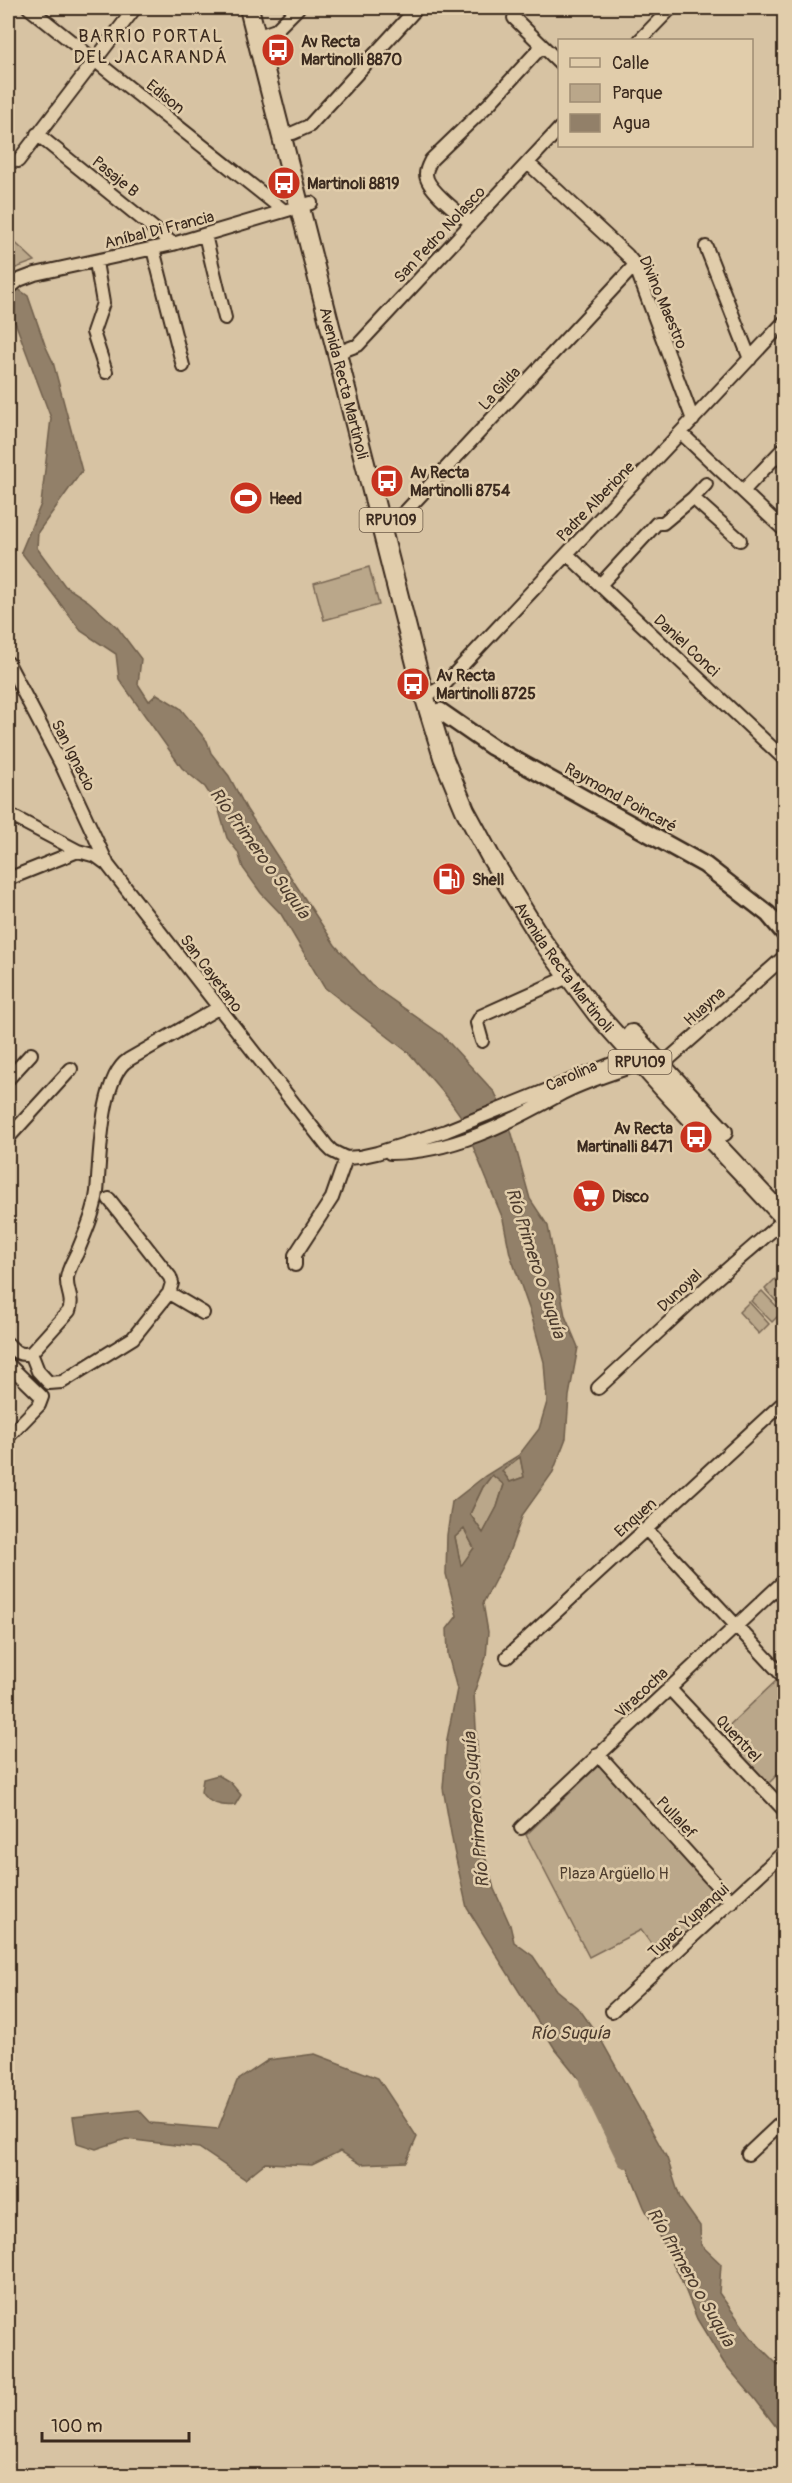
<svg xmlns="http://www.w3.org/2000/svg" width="792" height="2483" font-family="Pangolin,sans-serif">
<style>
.green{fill:#baa78a;stroke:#7a6854;stroke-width:1.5}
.water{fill:#928069;stroke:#6f5e4b;stroke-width:1.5;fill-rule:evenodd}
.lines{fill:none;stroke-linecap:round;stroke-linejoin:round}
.river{stroke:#928069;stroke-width:18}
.minor-casing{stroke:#3b2a1e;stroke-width:16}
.tertiary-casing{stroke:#3b2a1e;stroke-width:20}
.primary-casing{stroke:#3b2a1e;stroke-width:22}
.minor{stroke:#e1cdab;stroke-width:12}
.tertiary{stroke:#e1cdab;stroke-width:15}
.primary{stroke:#e1cdab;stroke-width:18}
.labels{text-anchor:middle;stroke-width:5;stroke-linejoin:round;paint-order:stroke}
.shield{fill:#e1cdab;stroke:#6d5b48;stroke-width:1.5}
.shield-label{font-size:15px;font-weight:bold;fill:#3b2a1e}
.poi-label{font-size:16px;font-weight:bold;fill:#3b2a1e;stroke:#e1cdab;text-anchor:start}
.street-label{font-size:16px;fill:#3b2a1e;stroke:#e1cdab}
.park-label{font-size:16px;fill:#4e3d2e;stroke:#e1cdab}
.neighbourhood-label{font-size:18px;letter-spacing:1.5px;fill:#3b2a1e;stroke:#e1cdab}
.water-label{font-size:18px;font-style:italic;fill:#4c3b2d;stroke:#e1cdab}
</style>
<rect width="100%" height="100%" fill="#d7c3a3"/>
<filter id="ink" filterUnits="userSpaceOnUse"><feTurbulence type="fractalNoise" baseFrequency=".0167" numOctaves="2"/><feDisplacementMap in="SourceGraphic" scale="12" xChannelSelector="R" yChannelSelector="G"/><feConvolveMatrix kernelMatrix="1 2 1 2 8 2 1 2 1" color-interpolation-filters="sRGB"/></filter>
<g filter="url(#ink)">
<!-- green -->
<path class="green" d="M 8,236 L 35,261 L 8,271 Z
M 369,567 L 379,605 L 324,620 L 314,583 Z
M 775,1279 L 784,1288 L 784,1310 L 765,1289 Z
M 762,1291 L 782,1312 L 772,1322 L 751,1301 Z
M 749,1302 L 769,1324 L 759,1334 L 739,1312 Z
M 520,1456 L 524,1477 L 510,1482 L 502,1471 Z
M 492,1475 L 504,1484 L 497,1507 L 483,1534 L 470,1514 L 483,1487 Z
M 464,1528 L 474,1548 L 461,1567 L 455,1537 Z
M 778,1679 L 784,1686 L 784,1768 L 766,1786 L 718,1736 Z
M 599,1765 L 723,1900 L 659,1955 L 641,1930 L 589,1957 L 526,1835 Z"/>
<!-- water -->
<path class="water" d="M 8,282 L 28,296 L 45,345 L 53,362 L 82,471 L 38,532 L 37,548 L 65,586 L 88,601 L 117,627 L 141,659 L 138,684 L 149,701 L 157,694 L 180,708 L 207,741 L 211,753 L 229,776 L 247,810 L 335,945 L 371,985 L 442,1035 L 495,1093 L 512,1134 L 530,1199 L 548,1226 L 565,1316 L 578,1347 L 569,1396 L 566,1438 L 553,1472 L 523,1514 L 508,1555 L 483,1603 L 488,1632 L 486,1657 L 474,1693 L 483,1848 L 494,1889 L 510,1925 L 514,1942 L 533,1956 L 556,1990 L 580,2010 L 601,2040 L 667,2158 L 680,2198 L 700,2226 L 701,2245 L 721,2264 L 719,2293 L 752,2339 L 784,2371 L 784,2443 L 777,2428 L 755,2399 L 724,2363 L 697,2319 L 681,2279 L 644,2207 L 605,2111 L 555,2049 L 467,1908 L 454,1850 L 443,1788 L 447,1739 L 457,1689 L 448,1655 L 447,1629 L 457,1616 L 446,1574 L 447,1535 L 452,1502 L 485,1476 L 519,1455 L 539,1429 L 547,1402 L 544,1362 L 531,1314 L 510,1254 L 503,1219 L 460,1115 L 448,1098 L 409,1053 L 324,987 L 281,914 L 261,893 L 243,868 L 238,852 L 227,838 L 218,807 L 205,787 L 182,768 L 119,679 L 116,654 L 81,631 L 21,552 L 41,504 L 51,418 L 15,322 L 8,319 ZM 520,1457 L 524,1477 L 510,1482 L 502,1471 ZM 492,1475 L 504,1485 L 497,1507 L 483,1533 L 470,1514 L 483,1487 ZM 464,1529 L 474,1548 L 461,1566 L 455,1537 Z
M 218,1775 L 230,1782 L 241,1795 L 235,1805 C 223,1807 207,1803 201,1792 L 203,1779 Z
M 315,2054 L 378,2078 L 417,2137 L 406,2162 L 361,2164 L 340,2151 L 312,2165 L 265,2163 L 245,2179 L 199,2148 L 126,2139 L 96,2149 L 77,2143 L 73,2117 L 139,2110 L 151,2123 L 218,2129 L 237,2081 L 268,2060 Z"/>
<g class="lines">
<!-- river -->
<path class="river" d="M 588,2081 L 626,2159"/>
<defs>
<path id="minor" d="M 29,8 L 283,210
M 514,18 L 560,63
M 256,37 L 276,30 L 298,8
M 640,40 L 671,8
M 37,134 L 173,244
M 282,134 L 293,133 L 309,126 L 417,8
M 18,161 L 135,8
M 528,163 L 627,255 L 635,265 L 693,420
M 471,223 C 459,213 426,189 426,174 C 426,169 429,164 431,160 L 489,104 L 542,46
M 205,235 L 225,318
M 706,247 L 750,359
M 153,249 L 183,366
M 96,262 L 103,303 L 93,332 L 106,372
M 8,289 L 19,280 L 35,274 L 173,244 L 311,203
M 337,353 L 358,345 L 560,128
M 682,434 L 784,530
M 743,491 L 784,448
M 693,498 L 740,540
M 380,523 L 400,516 L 406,511 L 635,265
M 567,554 L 784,759
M 600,585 L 657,523 L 663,523 L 693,498 L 706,484
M 8,663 L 61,764 L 107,863
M 424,695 L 435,691 L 443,686 L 784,322
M 8,814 L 78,851 L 96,856 L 107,864 L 327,1146 L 332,1151 L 346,1158 L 359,1157 L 377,1153 L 446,1131 L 634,1055
M 8,879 L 78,851
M 482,1041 L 477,1023 L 481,1016 L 568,977
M 8,1079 L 31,1054
M 8,1138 L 71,1069
M 390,1153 C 451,1153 507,1124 559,1095 C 584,1081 615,1073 641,1063 L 652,1062 L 662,1065 L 784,957
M 109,1199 L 170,1277 L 172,1283 L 169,1293 L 203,1313
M 295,1265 L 295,1255 L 332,1198 L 346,1158
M 169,1293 L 133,1338 L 62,1382 L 49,1383 L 38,1371 L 31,1353 L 69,1311 C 74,1298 66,1291 67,1279 C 67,1271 73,1261 77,1253 C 85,1233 94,1214 97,1192 C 100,1161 100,1078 128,1060 L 218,1008
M 8,1344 C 15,1352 20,1356 31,1353
M 8,1364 L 42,1397 L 39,1405 L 8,1437
M 598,1388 L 708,1286 L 784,1220
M 646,1529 L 784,1677
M 507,1657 L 784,1402
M 669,1688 L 784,1810
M 598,1754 L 732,1902
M 521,1828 L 784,1581
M 612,2011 L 784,1852
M 748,2154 L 784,2120"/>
<path id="tertiary" d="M 429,714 L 440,711 L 492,747 L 705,865 L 768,914 L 784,933"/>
<g id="primary">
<path id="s1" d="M 249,8 L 424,695 L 443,757 L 465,810 L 490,856 L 543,942 L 597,1014 L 664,1089 L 784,1217"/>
<path d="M 632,1034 L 723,1132"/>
</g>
</defs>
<!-- minor casing -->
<use href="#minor" class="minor-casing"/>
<!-- tertiary casing -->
<use href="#tertiary" class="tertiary-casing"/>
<!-- primary casing -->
<use href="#primary" class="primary-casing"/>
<!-- minor -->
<use href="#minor" class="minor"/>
<!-- tertiary -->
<use href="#tertiary" class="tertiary"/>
<!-- primary -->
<use href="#primary" class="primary"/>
</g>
</g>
<!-- icons -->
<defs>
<symbol id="bus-disc" viewBox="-11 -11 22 22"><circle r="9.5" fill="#c8321e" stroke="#e1cdab"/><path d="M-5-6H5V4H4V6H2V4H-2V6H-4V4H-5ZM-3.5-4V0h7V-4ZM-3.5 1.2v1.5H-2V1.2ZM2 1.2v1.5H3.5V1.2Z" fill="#fff"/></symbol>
<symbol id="stadium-disc" viewBox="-11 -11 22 22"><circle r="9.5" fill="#c8321e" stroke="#e1cdab"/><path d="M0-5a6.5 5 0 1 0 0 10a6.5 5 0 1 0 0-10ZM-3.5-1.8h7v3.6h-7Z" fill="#fff"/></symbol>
<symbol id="fuel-disc" viewBox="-11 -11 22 22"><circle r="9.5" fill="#c8321e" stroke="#e1cdab"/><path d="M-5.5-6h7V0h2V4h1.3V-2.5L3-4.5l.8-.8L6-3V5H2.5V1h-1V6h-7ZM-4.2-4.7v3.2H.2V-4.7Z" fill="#fff"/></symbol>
<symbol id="supermarket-disc" viewBox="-11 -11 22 22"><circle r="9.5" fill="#c8321e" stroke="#e1cdab"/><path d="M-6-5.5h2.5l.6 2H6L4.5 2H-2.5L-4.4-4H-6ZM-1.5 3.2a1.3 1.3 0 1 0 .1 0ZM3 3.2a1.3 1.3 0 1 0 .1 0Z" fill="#fff"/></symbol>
</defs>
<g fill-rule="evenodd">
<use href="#bus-disc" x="259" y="31" width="38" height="38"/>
<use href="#bus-disc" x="265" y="164" width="38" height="38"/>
<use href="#bus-disc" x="368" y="462" width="38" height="38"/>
<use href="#stadium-disc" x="227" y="479" width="38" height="38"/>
<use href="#bus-disc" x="394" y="665" width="38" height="38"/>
<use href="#fuel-disc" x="430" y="860" width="38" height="38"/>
<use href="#bus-disc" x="677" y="1118" width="38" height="38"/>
<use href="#supermarket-disc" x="570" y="1177" width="38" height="38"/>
</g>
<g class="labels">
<!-- shield labels -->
<g class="shield">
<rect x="359.5" y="508" width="63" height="24" rx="4.5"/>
<rect x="608.5" y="1050" width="63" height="24" rx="4.5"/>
</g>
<g class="shield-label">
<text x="391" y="525">RPU109</text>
<text x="640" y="1067">RPU109</text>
</g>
<!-- poi labels -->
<g class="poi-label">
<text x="301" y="47">Av Recta<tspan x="301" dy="18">Martinolli 8870</tspan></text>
<text x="307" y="189">Martinoli 8819</text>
<text x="410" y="478">Av Recta<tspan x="410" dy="18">Martinolli 8754</tspan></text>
<text x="269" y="504">Heed</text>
<text x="436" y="681">Av Recta<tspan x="436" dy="18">Martinolli 8725</tspan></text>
<text x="472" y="885">Shell</text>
<text x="673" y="1134" text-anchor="end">Av Recta<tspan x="673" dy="18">Martinalli 8471</tspan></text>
<text x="612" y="1202">Disco</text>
</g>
<!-- street labels -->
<g class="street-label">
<text transform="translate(166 96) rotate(39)" y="6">Edison</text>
<text transform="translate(116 176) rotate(39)" y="6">Pasaje B</text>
<text transform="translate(159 229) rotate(-14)" y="6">Aníbal Di Francia</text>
<text transform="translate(439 234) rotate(-47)" y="6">San Pedro Nolasco</text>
<text transform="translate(664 302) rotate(67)" y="6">Divino Maestro</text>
<text dy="6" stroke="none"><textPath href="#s1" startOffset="387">Avenida Recta Martinoli</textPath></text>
<text transform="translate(499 388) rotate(-47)" y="6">La Gilda</text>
<text transform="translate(595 501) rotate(-46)" y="6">Padre Alberione</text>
<text transform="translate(687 645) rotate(43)" y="6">Daniel Conci</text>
<text transform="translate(74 755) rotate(63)" y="6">San Ignacio</text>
<text transform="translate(621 797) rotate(29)" y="6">Raymond Poincaré</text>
<text dy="6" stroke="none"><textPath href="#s1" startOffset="1017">Avenida Recta Martinoli</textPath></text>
<text transform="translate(212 973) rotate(53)" y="6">San Cayetano</text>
<text transform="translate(704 1006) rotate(-42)" y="6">Huayna</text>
<text transform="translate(571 1075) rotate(-24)" y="6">Carolina</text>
<text transform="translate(679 1290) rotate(-43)" y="6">Dunoyal</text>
<text transform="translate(635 1517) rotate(-42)" y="6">Enquen</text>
<text transform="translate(641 1692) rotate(-43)" y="6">Viracocha</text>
<text transform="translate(739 1738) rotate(47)" y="6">Quentrel</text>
<text transform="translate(677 1817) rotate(47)" y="6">Pullalef</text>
<text transform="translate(688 1920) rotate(-42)" y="6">Tupac Yupanqui</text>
</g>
<!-- park labels -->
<g class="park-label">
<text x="614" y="1879">Plaza Argüello H</text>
</g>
<!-- neighbourhood labels -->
<g class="neighbourhood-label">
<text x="151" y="42">BARRIO PORTAL<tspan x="151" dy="21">DEL JACARANDÁ</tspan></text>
</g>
<!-- water labels -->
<g class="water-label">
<text transform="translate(260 853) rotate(54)" y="6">Río Primero o Suquía</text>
<text transform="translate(536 1263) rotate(72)" y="6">Río Primero o Suquía</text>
<text transform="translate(476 1810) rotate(-95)" y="6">Río Primero o Suquía</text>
<text x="570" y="2039">Río Suquía</text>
<text transform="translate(691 2277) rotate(60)" y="6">Río Primero o Suquía</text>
</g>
</g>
<!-- margin -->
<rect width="792" height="2483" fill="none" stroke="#e1cdab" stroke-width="30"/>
<rect x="15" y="15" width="762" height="2453" fill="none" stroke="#3b2a1e" stroke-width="2" filter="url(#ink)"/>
<!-- legend -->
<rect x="558" y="39" width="195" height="108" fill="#e1cdab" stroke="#9f8c73" stroke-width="1.5"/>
<rect x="570" y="58" width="30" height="9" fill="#e1cdab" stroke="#9f8c73" stroke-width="1.5"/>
<text x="612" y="69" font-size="18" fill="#3b2a1e">Calle</text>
<rect x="570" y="84" width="30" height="18" fill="#baa78a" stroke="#9f8c73" stroke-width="1.5"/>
<text x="612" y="99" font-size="18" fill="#3b2a1e">Parque</text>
<rect x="570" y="114" width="30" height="18" fill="#928069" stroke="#9f8c73" stroke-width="1.5"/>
<text x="612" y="129" font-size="18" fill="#3b2a1e">Agua</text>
<!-- scale -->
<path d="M42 2432v9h147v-9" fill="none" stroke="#3b2a1e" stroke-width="3"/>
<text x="51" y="2432" font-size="18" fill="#3b2a1e" stroke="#e1cdab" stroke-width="4.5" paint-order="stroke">100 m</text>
</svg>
